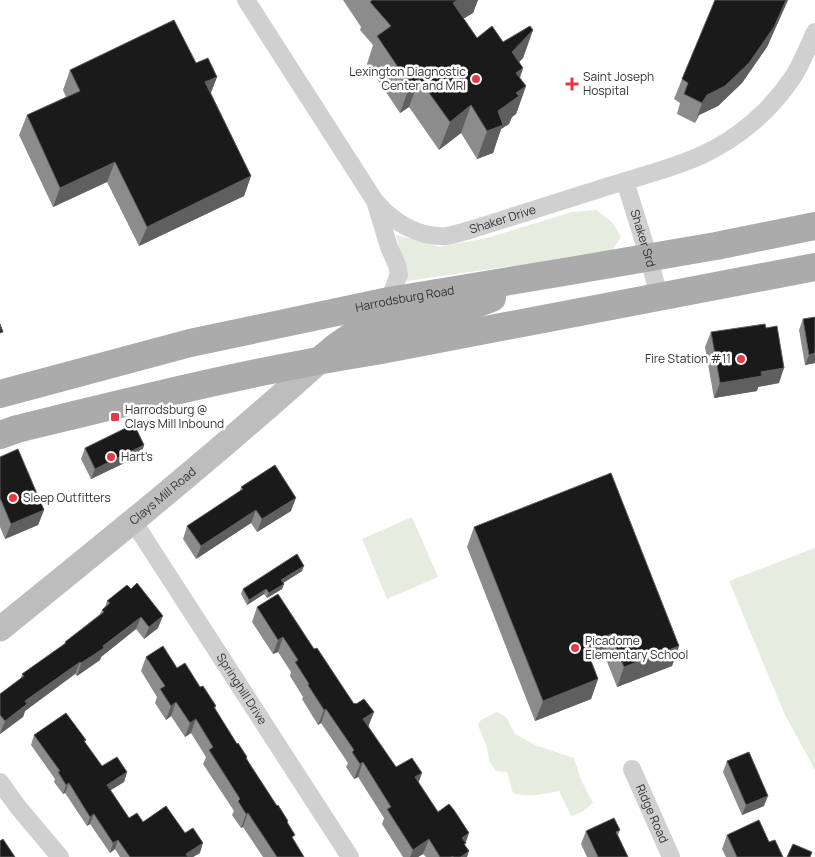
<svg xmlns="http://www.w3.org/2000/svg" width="815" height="857" font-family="Manrope,sans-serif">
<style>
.green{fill:#e6ecdf}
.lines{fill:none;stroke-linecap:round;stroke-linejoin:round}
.street{stroke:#d0d0d0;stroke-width:18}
.secondary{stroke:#bdbdbd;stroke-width:25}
.primary{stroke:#ababab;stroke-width:28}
.wall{fill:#8c8c8c}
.shaded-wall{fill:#5f5f5f}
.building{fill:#1a1a1a;stroke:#5f5f5f}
.poi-dot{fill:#e63946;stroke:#fff;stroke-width:2}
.labels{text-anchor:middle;stroke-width:5;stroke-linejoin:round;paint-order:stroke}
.poi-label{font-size:12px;fill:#333;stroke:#fff;text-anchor:start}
.street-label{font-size:12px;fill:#333;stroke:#fff}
</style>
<rect width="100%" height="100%" fill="#fff"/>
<!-- green -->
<path class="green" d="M 596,210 L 612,222 L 621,237 L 611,252 L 407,281 L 396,235 L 440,247 L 487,238 L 572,212 Z
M 412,517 L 438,577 L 387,599 L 362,539 Z
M 815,548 L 815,770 L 785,715 L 729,581 Z
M 497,712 L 506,717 L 515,734 L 535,745 L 574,758 L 581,780 L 593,803 L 582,812 L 571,816 L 559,791 C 543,794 529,798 513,793 L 507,772 L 496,771 L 490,762 L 486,745 L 478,725 L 481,720 Z"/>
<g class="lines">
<!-- street -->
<g class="street">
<path id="s1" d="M 246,0 L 375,201 C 393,222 418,238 447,236 C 454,235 463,232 470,230 C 517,215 564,200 612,185 C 641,176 674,168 702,155 C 739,138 771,110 793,77 C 802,63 808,47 815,32"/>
<path id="s2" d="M 625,181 L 649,258 L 659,297"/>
<path d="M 376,204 L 389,247 L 397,265 L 399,274 L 389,301"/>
<path id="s3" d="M 133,521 L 350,857"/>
<path id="s4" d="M 632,769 L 671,857"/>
<path d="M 0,782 L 18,807 L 60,857"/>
</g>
<!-- secondary -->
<path class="secondary" id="s5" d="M 0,629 C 109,541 218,453 322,359"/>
<!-- primary -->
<g class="primary">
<path d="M 323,358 L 336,347 L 359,331 L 431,316 L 476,304 L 492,298"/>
<path id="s6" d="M 0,394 L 190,343 L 389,301 L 576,270 L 716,246 L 815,226"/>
<path d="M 0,435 L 17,429 C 136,400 255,370 376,351 L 815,267"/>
</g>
</g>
<!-- wall -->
<path class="wall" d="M 343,0 L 478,0 L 473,13 L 463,19 L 477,38 L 503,42 L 533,30 L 523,58 L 519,62 L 523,68 L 520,78 L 526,86 L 516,114 L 512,117 L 509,124 L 501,129 L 493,153 L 477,159 L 461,133 L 439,150 L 409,107 L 400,113 L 367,64 L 373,45 L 360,30 L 361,27 Z
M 715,0 L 788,0 L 767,47 L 742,83 L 718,106 L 699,115 L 695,123 L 677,114 L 680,103 L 674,99 L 682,79 Z
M 196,63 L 217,77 L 211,93 L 251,176 L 244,196 L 139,246 L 107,182 L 53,207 L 19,135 L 27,115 L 66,97 L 63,90 L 70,70 Z
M 803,319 L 815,363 L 805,365 L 799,330 Z
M 711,332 L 779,383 L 758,387 L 757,391 L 714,398 L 705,347 Z
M 144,445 L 141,455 L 91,479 L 81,459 L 85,448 Z
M 0,457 L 44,510 L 38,525 L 5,539 L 0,527 Z
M 241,487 L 291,511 L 257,532 L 251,523 L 196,559 L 183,539 L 187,526 L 240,491 Z
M 474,527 L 679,646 L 672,666 L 617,687 L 604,654 L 590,659 L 598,679 L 591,699 L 535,721 L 467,547 Z
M 302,571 L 283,583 L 284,584 L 282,589 L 267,598 L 264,594 L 247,605 L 241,594 L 243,589 Z
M 127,585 L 158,628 L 144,639 L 136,629 L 101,657 L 100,660 L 77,676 L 75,674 L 25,711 L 23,717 L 0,734 L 0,694 L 21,678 L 22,674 L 64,644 L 65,642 L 100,614 L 102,610 L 105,607 L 107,601 Z
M 257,607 L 314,649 L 354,704 L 356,704 L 374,712 L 368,727 L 396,767 L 422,773 L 418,782 L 461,857 L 426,857 L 423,854 L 418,857 L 403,857 L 382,824 L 384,818 L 358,777 L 354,779 L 346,767 L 348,763 L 321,723 L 318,725 L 302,699 L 303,697 L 290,676 L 291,672 L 278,652 L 273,654 L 252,622 Z
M 146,657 L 177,668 L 200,687 L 216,706 L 215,709 L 237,744 L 247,757 L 247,759 L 251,766 L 288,823 L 293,840 L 304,857 L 263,857 L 243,827 L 241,828 L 232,815 L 234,811 L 203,764 L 206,757 L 191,733 L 185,737 L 171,716 L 166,720 L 155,703 L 157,697 L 141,671 Z
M 34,735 L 86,740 L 85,742 L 102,766 L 127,772 L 124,782 L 110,790 L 129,818 L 185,833 L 200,853 L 193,857 L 120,857 L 115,849 L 110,853 L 90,824 L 87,826 L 65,793 L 63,794 L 54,782 L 55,779 L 31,745 Z
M 727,761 L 764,806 L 742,815 L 723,772 Z
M 620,830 L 618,835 L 628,857 L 587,857 L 581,844 L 586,831 Z
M 727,835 L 769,842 L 783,857 L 726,857 L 722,849 Z"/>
<!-- shaded-wall -->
<path class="shaded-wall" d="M 458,0 L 478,0 L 473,13 L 442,31 L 453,3 Z
M 786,0 L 788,0 L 767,47 L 742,83 L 718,106 L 699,115 L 695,123 L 702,103 L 707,95 Z
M 533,30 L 523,58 L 502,80 L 512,52 Z
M 523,68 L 513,96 L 516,73 Z
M 217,77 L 209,97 L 205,82 Z
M 419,79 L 409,107 L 400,113 L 410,85 Z
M 526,86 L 516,114 L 512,117 L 509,124 L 501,129 L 493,153 L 477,159 L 487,131 L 498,111 L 516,93 Z
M 471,105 L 461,133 L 439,150 L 450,122 Z
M 115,162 L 107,182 L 53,207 L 60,188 Z
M 251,176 L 244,196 L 139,246 L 147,227 Z
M 815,353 L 815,363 L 805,365 L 809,355 Z
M 784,368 L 779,383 L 758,387 L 757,391 L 714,398 L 720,383 L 761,372 Z
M 144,445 L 141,455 L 91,479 L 95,469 Z
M 296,498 L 291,511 L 257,532 L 262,519 Z
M 44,510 L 38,525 L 5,539 L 11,524 Z
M 256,510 L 251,523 L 196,559 L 201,546 Z
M 304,566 L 302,571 L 280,585 L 281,580 Z
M 284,584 L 282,589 L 267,598 L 269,593 Z
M 266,589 L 264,594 L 247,605 L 249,600 Z
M 163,616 L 158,628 L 144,639 L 149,627 Z
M 141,617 L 136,629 L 101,657 L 100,660 L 77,676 L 81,663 Z
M 611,634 L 604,654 L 577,665 L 585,645 Z
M 283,637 L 278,652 L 273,654 L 278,640 Z
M 679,646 L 672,666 L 617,687 L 624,667 Z
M 80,662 L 75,674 L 25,711 L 23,717 L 0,734 L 5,721 L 25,701 Z
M 598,679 L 591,699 L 535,721 L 543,701 Z
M 176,702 L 171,716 L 166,720 L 171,706 Z
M 326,709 L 321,723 L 318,725 L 324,710 Z
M 374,712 L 368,727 L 363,719 Z
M 196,719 L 191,733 L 185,737 L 190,723 Z
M 363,762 L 358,777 L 354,779 L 360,764 Z
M 127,772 L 124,782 L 103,795 L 107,785 Z
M 422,773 L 417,787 L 415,777 Z
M 69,783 L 65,793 L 63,794 L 66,785 Z
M 768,796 L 764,806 L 742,815 L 746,805 Z
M 248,813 L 243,827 L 241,828 L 246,814 Z
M 94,814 L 90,824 L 87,826 L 90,817 Z
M 469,833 L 464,848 L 462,838 Z
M 429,839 L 423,854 L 418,857 L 410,857 L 413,850 Z
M 118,840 L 115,849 L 110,853 L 113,843 Z
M 203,843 L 200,853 L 193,857 L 185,857 L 186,854 Z
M 469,851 L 467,857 L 461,857 Z"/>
<!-- building -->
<path class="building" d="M 372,0 L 458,0 L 453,3 L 477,38 L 492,26 L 503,42 L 530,26 L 533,30 L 512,52 L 523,68 L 516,73 L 526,86 L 516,93 L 519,96 L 498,111 L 503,125 L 487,131 L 471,105 L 450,122 L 419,79 L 410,85 L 377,36 L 391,26 L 370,2 Z
M 715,0 L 786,0 L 774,27 L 749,63 L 725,86 L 707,95 L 702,103 L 684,94 L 688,83 L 682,79 Z
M 174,20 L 196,63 L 208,58 L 217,77 L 205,82 L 251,176 L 147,227 L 115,162 L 60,188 L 27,115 L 80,91 L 70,70 Z
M 815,317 L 815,353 L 809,355 L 803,319 Z
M 0,324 L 3,332 L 0,333 Z
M 765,324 L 766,328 L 777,326 L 784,368 L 761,372 L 762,376 L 720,383 L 711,332 Z
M 134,424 L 144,445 L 95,469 L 85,448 Z
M 18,449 L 44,510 L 11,524 L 0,498 L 0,457 Z
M 275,465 L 296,498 L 262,519 L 256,510 L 201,546 L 187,526 L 243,489 L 241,487 Z
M 611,473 L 679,646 L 624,667 L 611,634 L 585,645 L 598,679 L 543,701 L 474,527 Z
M 297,554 L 304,566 L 281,580 L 284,584 L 269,593 L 266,589 L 249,600 L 243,589 Z
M 137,583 L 163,616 L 149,627 L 141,617 L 103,646 L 104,648 L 81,663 L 80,662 L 25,701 L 27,704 L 5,721 L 0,715 L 0,694 L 24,676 L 22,674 L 66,643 L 65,642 L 104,612 L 102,610 L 110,603 L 107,601 L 127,585 L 131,589 Z
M 278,594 L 314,649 L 317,648 L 354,704 L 355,703 L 356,704 L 364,699 L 374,712 L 363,719 L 396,767 L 412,758 L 422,773 L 415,777 L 438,812 L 449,804 L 454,810 L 469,833 L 462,838 L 466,843 L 464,844 L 469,851 L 461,857 L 453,857 L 453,856 L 451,857 L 440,857 L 429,839 L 413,850 L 387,809 L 391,807 L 363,762 L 360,764 L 352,752 L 354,750 L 326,709 L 324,710 L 308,685 L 309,684 L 295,662 L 298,660 L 283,637 L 278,640 L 257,607 Z
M 163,646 L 177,668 L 185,663 L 200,687 L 203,686 L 216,706 L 214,707 L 237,744 L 238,743 L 247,757 L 246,758 L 251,766 L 277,806 L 278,805 L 288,821 L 287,822 L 295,835 L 292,837 L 304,857 L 277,857 L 248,813 L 246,814 L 238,801 L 240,799 L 209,750 L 213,747 L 196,719 L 190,723 L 176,702 L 171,706 L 160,689 L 165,686 L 146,657 Z
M 66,713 L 86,740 L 84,741 L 102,766 L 117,757 L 127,772 L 107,785 L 129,818 L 137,813 L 143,822 L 166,806 L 185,833 L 193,828 L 203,843 L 186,854 L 188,857 L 130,857 L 118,840 L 113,843 L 94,814 L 90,817 L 69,783 L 66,785 L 58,772 L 60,771 L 34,735 Z
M 749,752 L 768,796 L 746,805 L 727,761 Z
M 614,818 L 620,830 L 616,832 L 628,857 L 598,857 L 586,831 Z
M 759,820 L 769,842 L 775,840 L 783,857 L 737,857 L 727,835 Z
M 3,839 L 15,857 L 0,857 L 0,840 L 0,841 Z
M 793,844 L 812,852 L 810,857 L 787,857 Z"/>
<!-- markers -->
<g class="poi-dot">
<circle cx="476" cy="79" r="5"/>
<path d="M569.5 76.5h5v5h5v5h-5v5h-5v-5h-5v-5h5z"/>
<circle cx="741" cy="359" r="5"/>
<rect x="110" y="412" width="10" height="10" rx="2.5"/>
<circle cx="111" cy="457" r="5"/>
<circle cx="13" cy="498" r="5"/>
<circle cx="575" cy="648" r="5"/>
</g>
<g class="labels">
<!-- poi labels -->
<g class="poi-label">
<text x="466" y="76" text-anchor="end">Lexington Diagnostic<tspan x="466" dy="14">Center and MRI</tspan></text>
<text x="583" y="81">Saint Joseph<tspan x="583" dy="14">Hospital</tspan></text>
<text x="731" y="363" text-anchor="end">Fire Station #11</text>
<text x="125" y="414">Harrodsburg @<tspan x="125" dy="14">Clays Mill Inbound</tspan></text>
<text x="121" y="461">Hart's</text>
<text x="23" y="502">Sleep Outfitters</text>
<text x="585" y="645">Picadome<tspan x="585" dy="14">Elementary School</tspan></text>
</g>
<!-- street labels -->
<g class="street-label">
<text dy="4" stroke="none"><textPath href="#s1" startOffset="380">Shaker Drive</textPath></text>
<text dy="4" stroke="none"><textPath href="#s2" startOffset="60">Shaker Srd</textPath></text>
<text dy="4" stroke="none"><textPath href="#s6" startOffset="416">Harrodsburg Road</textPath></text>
<text dy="4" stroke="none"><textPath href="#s5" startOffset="210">Clays Mill Road</textPath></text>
<text dy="4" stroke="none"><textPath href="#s3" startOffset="200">Springhill Drive</textPath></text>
<text dy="4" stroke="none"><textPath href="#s4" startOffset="49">Ridge Road</textPath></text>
</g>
</g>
</svg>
